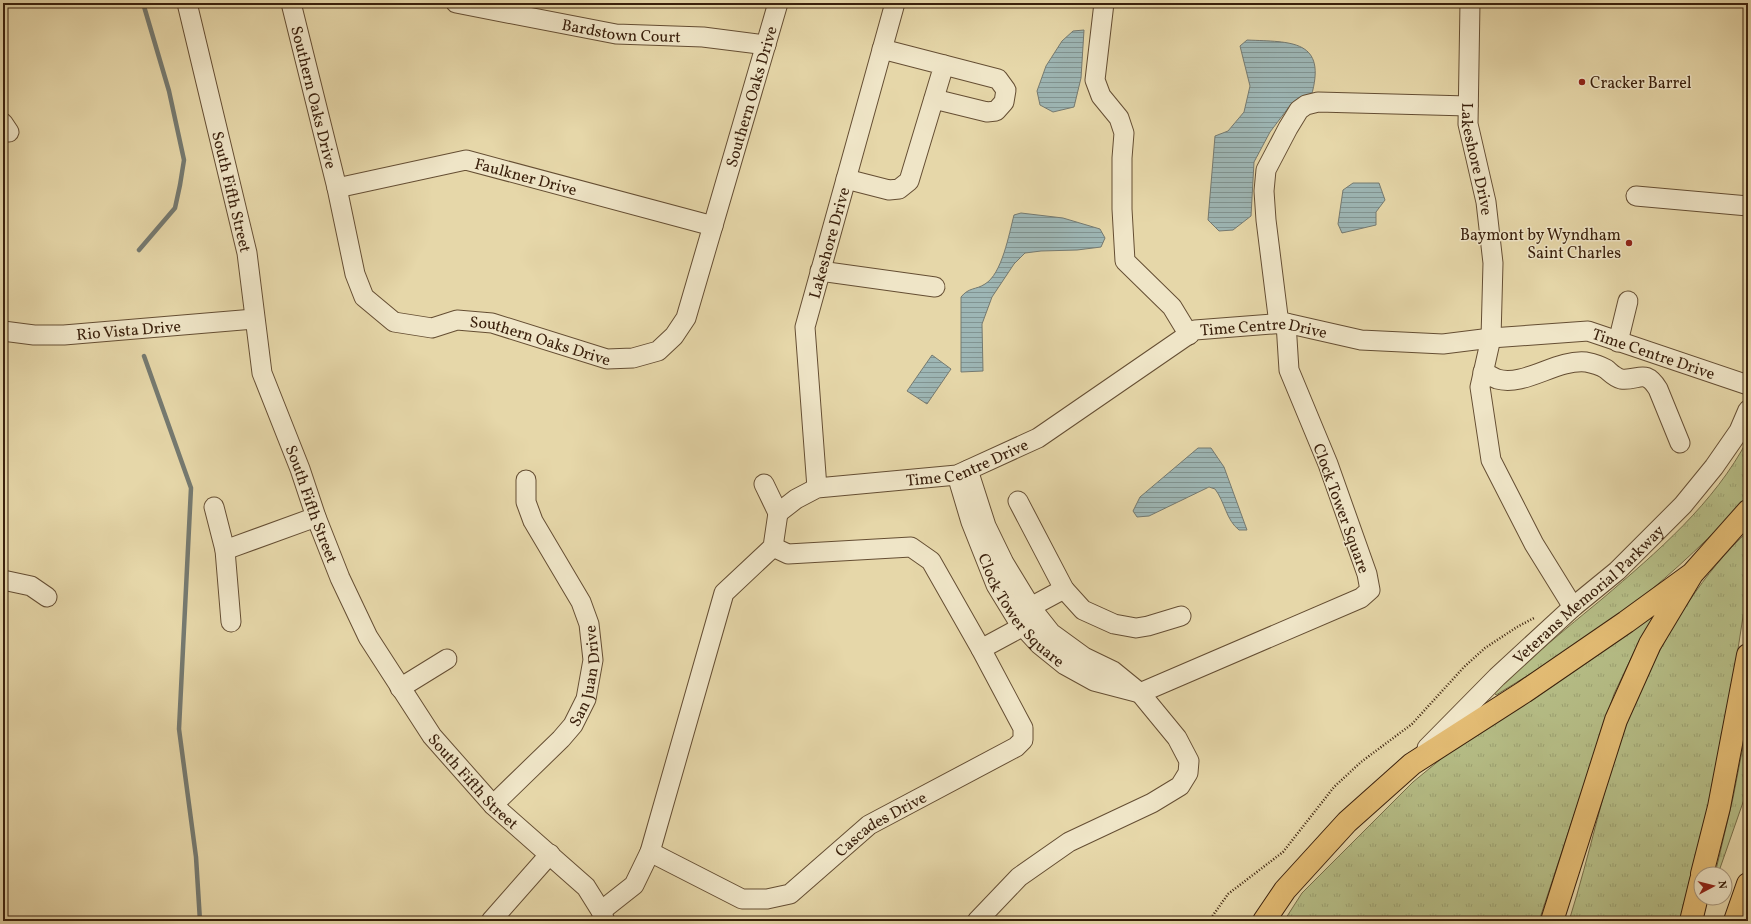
<svg xmlns="http://www.w3.org/2000/svg" width="1751" height="924" font-family="Vollkorn,serif">
<style>
.grass{fill:url(#grass-tufts);stroke:#786f4a}
.water{fill:url(#water-rules);stroke:#757a71}
.lines{fill:none;stroke-linecap:round;stroke-linejoin:round}
.stream{stroke:#757a71;stroke-width:4.5}
.minor-casing{stroke:#654e33;stroke-width:21}
.highway-casing{stroke:#3a200c;stroke-width:24}
.path{stroke:#3a200c;stroke-width:2.5;stroke-dasharray:1 2;stroke-linecap:butt}
.minor{stroke:#efe5c7;stroke-width:19}
.highway{stroke:#e3bc74;stroke-width:22}
.poi-dot{fill:#8f2418;stroke:#efe5c7;stroke-width:1.5}
.labels{text-anchor:middle;stroke-width:3;stroke-linejoin:round;paint-order:stroke}
.street-label{font-size:16px;fill:#3a200c;stroke:#efe5c7}
.poi-label{font-size:16px;fill:#3a200c;stroke:#efe5c7;text-anchor:start}
</style>
<defs>
<pattern id="grass-tufts" width="24" height="20" patternUnits="userSpaceOnUse"><rect width="24" height="20" fill="#b6be87"/><path d="M3 7l-1-3M5 7V3M7 7l1-3M15 17l-1-3M17 17v-4M19 17l1-3" fill="none" stroke="#9da373"/></pattern>
<pattern id="water-rules" width="6" height="5" patternUnits="userSpaceOnUse"><rect width="6" height="5" fill="#9db6b5"/><path d="M0 2.5h6" fill="none" stroke="#819492"/></pattern>
</defs>
<rect width="100%" height="100%" fill="#e6d7a9"/>
<filter id="stains"><feTurbulence type="fractalNoise" baseFrequency=".005" numOctaves="4"/><feColorMatrix values="0 0 0 0 .2 0 0 0 0 .09 0 0 0 0 .02 0 0 0 .5 -.17"/></filter>
<radialGradient id="worn" r=".72"><stop offset=".6" stop-color="#630" stop-opacity="0"/><stop offset="1" stop-color="#630" stop-opacity=".3"/></radialGradient>
<!-- grass -->
<path class="grass" d="M 1748,439 L 1748,497 C 1713,535 1675,571 1635,603 C 1592,637 1543,666 1496,695 L 1493,691 C 1529,660 1565,629 1602,599 C 1657,552 1714,504 1748,439 Z
M 1748,531 L 1748,584 L 1736,662 L 1710,804 L 1682,921 L 1569,921 C 1590,854 1604,785 1627,718 C 1631,705 1638,694 1644,682 C 1670,627 1703,573 1748,531 Z
M 1660,607 L 1635,650 L 1614,694 L 1539,921 L 1284,921 L 1302,893 L 1413,782 L 1469,736 Z
M 1748,720 L 1748,788 L 1718,874 L 1715,874 L 1733,798 Z"/>
<!-- water -->
<path class="water" d="M 1084,30 L 1081,78 L 1074,107 L 1053,112 L 1040,105 L 1037,91 L 1046,66 L 1062,41 L 1073,31 Z
M 1247,40 C 1291,42 1328,39 1311,97 L 1292,103 L 1270,132 L 1254,162 L 1251,216 L 1233,230 L 1219,231 L 1208,220 L 1215,136 L 1228,131 L 1244,112 L 1250,86 L 1240,46 Z
M 1353,183 L 1379,183 L 1385,200 L 1376,212 L 1376,225 L 1342,233 L 1338,224 L 1343,190 Z
M 1021,213 L 1063,218 L 1100,229 L 1105,238 L 1101,247 L 1077,250 L 1041,251 L 1025,253 L 1014,264 L 992,297 L 982,324 L 983,371 L 961,372 L 961,297 C 969,287 976,290 985,284 C 1002,274 1009,234 1014,215 Z
M 932,355 L 951,369 L 927,404 L 907,391 Z
M 1198,448 L 1211,448 L 1224,467 L 1247,530 L 1239,530 C 1226,520 1225,502 1215,489 L 1209,487 L 1149,516 L 1137,517 L 1133,511 L 1140,497 Z"/>
<g class="lines">
<!-- stream -->
<path class="stream" d="M 139,250 L 175,208 L 180,185 L 184,160 L 169,91 L 143,3
M 144,356 L 191,488 L 179,729 L 196,857 L 200,921"/>
<defs>
<g id="minor">
<path id="s1" d="M 187,3 L 247,253 L 262,373 L 300,469 L 316,517 L 340,578 L 368,637 L 432,736 L 493,805 L 586,887 L 601,911 L 605,921"/>
<path id="s2" d="M 291,3 L 337,188 L 355,274 L 364,297 L 394,322 L 432,328 L 457,320 L 492,323 L 607,359 L 633,358 L 658,351 L 674,336 L 686,318 L 778,3"/>
<path id="s3" d="M 456,3 L 616,34 L 703,37 L 766,45"/>
<path d="M 1104,3 L 1095,80 L 1101,96 L 1119,118 L 1124,133 L 1122,158 L 1122,209 L 1125,261 L 1172,307 L 1189,335"/>
<path id="s4" d="M 1470,3 L 1468,124 L 1486,202 L 1493,263 L 1491,338 L 1480,387 L 1491,460 L 1534,544 L 1573,607"/>
<path d="M 934,99 L 987,112 L 996,111 L 1004,102 L 1006,90 L 998,79 L 944,65"/>
<path d="M 3,123 L 9,132"/>
<path d="M 846,179 L 889,190 L 899,189 L 909,181 L 944,65 L 882,49"/>
<path id="s5" d="M 337,188 L 466,160 L 713,226"/>
<path d="M 1636,196 L 1748,206"/>
<path d="M 820,271 L 935,287"/>
<path d="M 1279,324 L 1266,220 L 1264,191 L 1266,170 L 1288,128 L 1299,110 L 1306,105 L 1318,102 L 1468,106"/>
<path id="s6" d="M 3,331 L 34,335 L 64,335 L 254,319"/>
<path d="M 1618,342 L 1628,301"/>
<path d="M 1483,372 C 1488,374 1492,377 1497,379 C 1525,387 1556,359 1586,362 C 1591,363 1601,366 1606,369 C 1611,373 1614,377 1621,379 C 1639,381 1645,368 1658,389 L 1680,443"/>
<path d="M 968,470 L 986,526 L 1004,563 L 1032,609 L 1051,633 L 1084,657 L 1113,671 L 1140,693 L 1177,738 L 1189,761 L 1188,773 L 1180,786 L 1152,803 L 1069,842 L 1019,877 L 977,921"/>
<path id="s7" d="M 957,475 L 971,522 L 996,585 L 1018,621 L 1039,644 L 1065,665 L 1094,681 L 1140,693 L 1361,598 L 1370,590 L 1367,574 L 1328,464 L 1289,370 L 1286,323"/>
<path d="M 764,484 L 778,513"/>
<path id="s8" d="M 817,488 L 805,327 L 895,3"/>
<path d="M 1018,501 L 1064,589 L 1083,610 L 1114,624 L 1136,628 L 1148,626 L 1181,616"/>
<path d="M 214,507 L 225,550 L 231,622"/>
<path id="s9" d="M 778,513 L 796,499 L 817,488 L 957,475 L 1038,438 L 1195,330 L 1286,323 L 1361,340 L 1443,344 L 1491,338 L 1588,331 L 1748,385"/>
<path d="M 225,550 L 316,517"/>
<path d="M 3,580 L 31,586 L 47,597"/>
<path d="M 981,649 L 1018,629 L 1018,621 L 1038,603 L 1064,589"/>
<path d="M 400,688 L 447,659"/>
<path id="s10" d="M 1427,748 L 1497,677 L 1573,607 L 1617,571 L 1683,505 L 1714,467 L 1739,431 L 1748,410"/>
<path id="s11" d="M 493,805 L 561,739 L 573,725 L 586,699 L 593,660 L 589,624 L 581,602 L 533,521 L 526,502 L 526,480"/>
<path id="s12" d="M 650,852 L 742,899 L 767,899 L 790,894 L 869,825 L 1016,747 L 1023,740 L 1023,728 L 981,649 L 931,561 L 911,547 L 788,554 L 773,547"/>
<path d="M 601,911 L 634,885 L 650,852 L 724,593 L 773,547 L 778,513"/>
<path d="M 491,921 L 550,854"/>
</g>
<path id="highway" d="M 1702,874 L 1719,807 L 1748,655
M 1264,921 L 1285,890 L 1347,822 L 1412,764 L 1524,692 L 1626,622 L 1692,574
M 1552,921 L 1616,720 L 1650,644 L 1692,574 L 1748,511
M 1691,921 L 1701,880
M 1735,921 L 1748,884"/>
</defs>
<!-- minor casing -->
<use href="#minor" class="minor-casing"/>
<!-- highway casing -->
<use href="#highway" class="highway-casing"/>
<!-- path -->
<path class="path" d="M 1209,921 L 1228,894 L 1283,852 L 1334,787 L 1361,762 L 1412,724 L 1464,667 L 1485,648 L 1517,627 L 1534,618"/>
<!-- minor -->
<use href="#minor" class="minor"/>
<!-- highway -->
<use href="#highway" class="highway"/>
</g>
<!-- markers -->
<g class="poi-dot">
<circle cx="1582" cy="82" r="4"/>
<circle cx="1629" cy="243" r="4"/>
</g>
<g class="labels">
<!-- street labels -->
<g class="street-label">
<text dy="6" stroke="none"><textPath href="#s3" startOffset="168">Bardstown Court</textPath></text>
<text dy="6" stroke="none"><textPath href="#s2" startOffset="889">Southern Oaks Drive</textPath></text>
<text dy="6" stroke="none"><textPath href="#s2" startOffset="97">Southern Oaks Drive</textPath></text>
<text dy="6" stroke="none"><textPath href="#s4" startOffset="157">Lakeshore Drive</textPath></text>
<text dy="6" stroke="none"><textPath href="#s5" startOffset="194">Faulkner Drive</textPath></text>
<text dy="6" stroke="none"><textPath href="#s1" startOffset="194">South Fifth Street</textPath></text>
<text dy="6" stroke="none"><textPath href="#s8" startOffset="249">Lakeshore Drive</textPath></text>
<text dy="6" stroke="none"><textPath href="#s6" startOffset="126">Rio Vista Drive</textPath></text>
<text dy="6" stroke="none"><textPath href="#s9" startOffset="536">Time Centre Drive</textPath></text>
<text dy="6" stroke="none"><textPath href="#s2" startOffset="493">Southern Oaks Drive</textPath></text>
<text dy="6" stroke="none"><textPath href="#s9" startOffset="932">Time Centre Drive</textPath></text>
<text dy="6" stroke="none"><textPath href="#s9" startOffset="200">Time Centre Drive</textPath></text>
<text dy="6" stroke="none"><textPath href="#s1" startOffset="518">South Fifth Street</textPath></text>
<text transform="translate(1342 508) rotate(70)" y="6">Clock Tower Square</text>
<text dy="6" stroke="none"><textPath href="#s10" startOffset="223">Veterans Memorial Parkway</textPath></text>
<text dy="6" stroke="none"><textPath href="#s7" startOffset="152">Clock Tower Square</textPath></text>
<text dy="6" stroke="none"><textPath href="#s11" startOffset="165">San Juan Drive</textPath></text>
<text dy="6" stroke="none"><textPath href="#s1" startOffset="842">South Fifth Street</textPath></text>
<text dy="6" stroke="none"><textPath href="#s12" startOffset="267">Cascades Drive</textPath></text>
</g>
<!-- poi labels -->
<g class="poi-label">
<text x="1590" y="88">Cracker Barrel</text>
<text x="1621" y="240" text-anchor="end">Baymont by Wyndham<tspan x="1621" dy="18">Saint Charles</tspan></text>
</g>
</g>
<!-- margin -->
<rect width="1751" height="924" fill="none" stroke="#e6d7a9" stroke-width="16"/>
<rect x="4" y="4" width="1743" height="916" fill="none" stroke="#3a200c" stroke-width="2"/>
<rect x="8" y="8" width="1735" height="908" fill="none" stroke="#3a200c"/>
<!-- north arrow -->
<g transform="translate(1713 886) rotate(83)"><circle r="19" fill="#efe5c7" stroke="#a7967c"/>
<path d="M0-3L7 15L0 10L-7 15Z" fill="#8f2418"/>
<text y="-6" font-size="11" font-weight="bold" text-anchor="middle" fill="#3a200c">N</text>
</g>
<rect width="100%" height="100%" filter="url(#stains)"/>
<rect width="100%" height="100%" fill="url(#worn)"/>
</svg>
